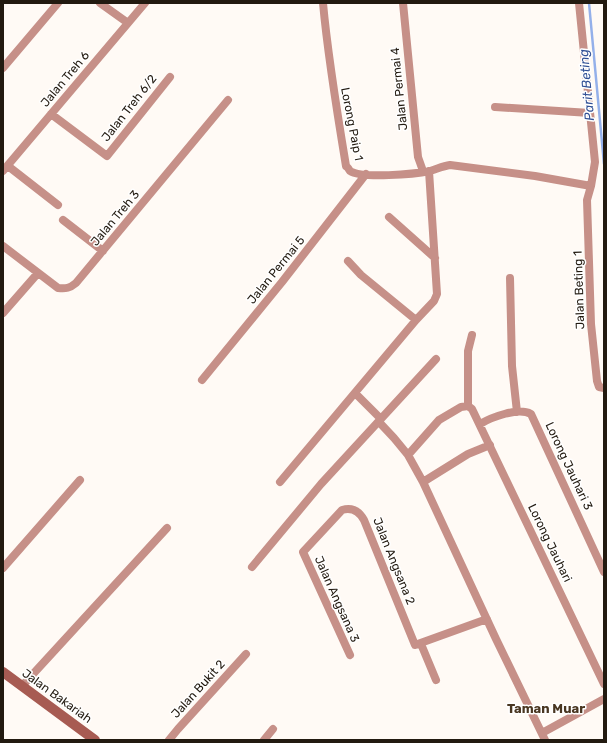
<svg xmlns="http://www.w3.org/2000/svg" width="607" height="743" font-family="Rubik,sans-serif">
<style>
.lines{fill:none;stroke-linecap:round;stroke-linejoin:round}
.stream{stroke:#94b0ea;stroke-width:2.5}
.street{stroke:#c69088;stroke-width:8}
.secondary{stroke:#a75b52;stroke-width:10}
.labels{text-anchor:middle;stroke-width:3;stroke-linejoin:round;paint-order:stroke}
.street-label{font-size:12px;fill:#221a10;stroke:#fff}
.water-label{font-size:13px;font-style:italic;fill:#315095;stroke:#fff}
.neighbourhood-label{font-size:13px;font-weight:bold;fill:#493621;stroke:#fff}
</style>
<rect width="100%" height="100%" fill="#fffaf5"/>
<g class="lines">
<!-- stream -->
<path class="stream" d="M 589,3 L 604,164"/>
<!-- street -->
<path class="street" d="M 100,3 L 128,23
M 323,3 C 328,58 337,112 346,166 C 347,166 350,171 350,171 C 362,179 415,174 430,171 C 437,169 443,166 450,165 L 535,176 L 591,186
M 403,3 L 418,157 L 423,171
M 579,3 L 595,162 L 591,186 L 587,200 L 591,324 L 597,381 L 599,387 L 604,388
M 3,68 L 58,3
M 495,107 L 590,113
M 51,114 L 107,156 L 170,77
M 8,166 L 58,205
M 3,171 L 145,3
M 389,217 L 435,258
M 63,220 L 103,251
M 3,246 L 58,288 C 66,289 70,288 76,283 L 228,100
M 348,261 L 361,275 L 416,320
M 510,278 L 512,366 L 517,412
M 3,313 L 38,273
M 202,380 L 282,282 L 366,174
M 355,393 L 381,419
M 468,406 L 468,351 L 472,335
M 379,422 L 394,438 L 408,455 L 423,482 L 496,639 L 545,740
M 480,424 C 492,417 518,407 531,414 L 604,572
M 408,455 L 439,420 L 461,407 L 468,406 L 472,409 L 604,684
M 280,482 L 416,320 L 434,301 L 437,294 L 429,171
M 423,482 L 468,454 L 490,445
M 252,567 L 321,484 L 436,359
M 3,568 L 80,480
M 421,644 L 436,680
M 350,655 L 303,552 L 342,510 C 352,507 359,511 364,520 L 415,645 L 487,619
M 22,686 L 167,528
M 542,733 L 604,699
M 169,740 L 178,729 L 246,654
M 264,740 L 273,729"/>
<!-- secondary -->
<path class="secondary" d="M 3,672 L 95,740"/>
</g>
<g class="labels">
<!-- street labels -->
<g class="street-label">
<text transform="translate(65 79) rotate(-50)" y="4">Jalan Treh 6</text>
<text transform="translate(399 89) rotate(-96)" y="4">Jalan Permai 4</text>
<text transform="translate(129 108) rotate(-52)" y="4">Jalan Treh 6/2</text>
<text transform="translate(352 124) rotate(79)" y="4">Lorong Paip 1</text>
<text transform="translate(115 218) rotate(-50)" y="4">Jalan Treh 3</text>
<text transform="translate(276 270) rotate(-51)" y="4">Jalan Permai 5</text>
<text transform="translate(579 290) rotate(-92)" y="4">Jalan Beting 1</text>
<text transform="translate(569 466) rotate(65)" y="4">Lorong Jauhari 3</text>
<text transform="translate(550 543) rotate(64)" y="4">Lorong Jauhari</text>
<text transform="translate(394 561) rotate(68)" y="4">Jalan Angsana 2</text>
<text transform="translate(337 599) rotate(66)" y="4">Jalan Angsana 3</text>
<text transform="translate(198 689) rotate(-48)" y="4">Jalan Bukit 2</text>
<text transform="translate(57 696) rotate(36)" y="4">Jalan Bakariah</text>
</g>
<!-- water labels -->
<g class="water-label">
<text transform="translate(586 85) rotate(-95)" y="5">Parit Beting</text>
</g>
<!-- neighbourhood labels -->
<g class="neighbourhood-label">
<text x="546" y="713">Taman Muar</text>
</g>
</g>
<!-- border -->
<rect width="607" height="743" fill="none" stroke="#221a10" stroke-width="8"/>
</svg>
